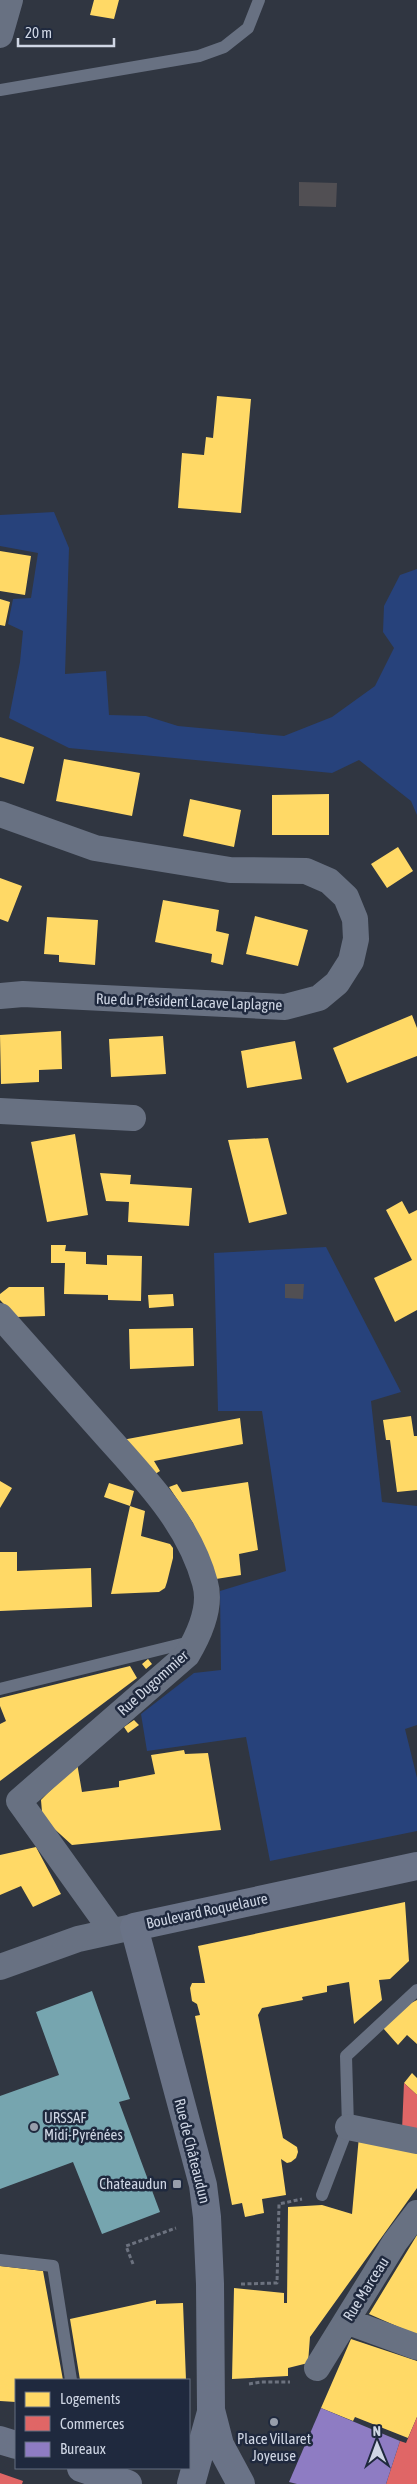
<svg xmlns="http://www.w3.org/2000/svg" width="417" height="2484" font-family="'Asap Condensed',sans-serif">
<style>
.green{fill:#27427b}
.homes{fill:#ffd966}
.shops{fill:#e06666}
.offices{fill:#8e7cc3}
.public{fill:#76a5af}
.building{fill:#514f53}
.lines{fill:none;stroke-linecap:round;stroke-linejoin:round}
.path{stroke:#6c727f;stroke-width:3;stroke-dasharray:4 2.5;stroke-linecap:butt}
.lane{stroke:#687182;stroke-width:12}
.street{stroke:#687182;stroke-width:26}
.secondary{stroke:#6a7387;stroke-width:28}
.poi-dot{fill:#979eab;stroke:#1f293e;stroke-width:2}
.labels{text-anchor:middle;stroke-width:5;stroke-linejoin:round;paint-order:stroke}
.street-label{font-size:15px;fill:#cfd6e4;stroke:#1f293e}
.poi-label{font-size:15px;fill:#cfd6e4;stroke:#1f293e;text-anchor:start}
</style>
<rect width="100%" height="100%" fill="#303641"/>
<!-- green -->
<path class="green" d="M 54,512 L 69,548 L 65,674 L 106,671 L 109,715 L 146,716 L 178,726 L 284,736 L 332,717 L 375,686 L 394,648 L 383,632 L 384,606 L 400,575 L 417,569 L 417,815 L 411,801 L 359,760 L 332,773 L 69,748 L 9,718 L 20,662 L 23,631 L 8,624 L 13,599 L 31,598 L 38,553 L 0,546 L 0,515 Z
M 326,1247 L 401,1392 L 371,1401 L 382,1502 L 417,1506 L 417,1725 L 405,1729 L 417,1778 L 417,1831 L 270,1861 L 246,1737 L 147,1751 L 141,1714 L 194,1673 L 221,1670 L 220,1591 L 286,1571 L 262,1411 L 218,1411 L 214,1253 Z"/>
<!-- homes -->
<path class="homes" d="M 94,0 L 119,0 L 114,19 L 90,15 Z
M 217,396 L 251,399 L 241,513 L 178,508 L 182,453 L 204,455 L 206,437 L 213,438 Z
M 0,551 L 31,556 L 25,595 L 0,591 Z
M 0,599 L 10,602 L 5,626 L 0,625 Z
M 0,737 L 34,747 L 24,784 L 0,777 Z
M 64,759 L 140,773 L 132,816 L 56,801 Z
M 329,794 L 329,835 L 272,835 L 272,795 Z
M 190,799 L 241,810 L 234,847 L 183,836 Z
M 398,847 L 413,871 L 387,888 L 371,864 Z
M 0,878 L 22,886 L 8,922 L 0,919 Z
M 163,900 L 219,910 L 216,931 L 229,934 L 223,965 L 211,962 L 212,954 L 155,942 Z
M 255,916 L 308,930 L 298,966 L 246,954 Z
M 47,917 L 98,920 L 95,965 L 59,962 L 59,955 L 44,954 Z
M 412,1015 L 417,1028 L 417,1056 L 347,1083 L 333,1048 Z
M 61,1031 L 62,1069 L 39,1070 L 39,1082 L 1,1084 L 0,1035 Z
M 163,1036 L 166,1074 L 111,1077 L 109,1039 Z
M 295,1041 L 302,1079 L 247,1088 L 241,1051 Z
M 75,1134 L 88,1215 L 47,1222 L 31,1142 Z
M 268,1138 L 287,1214 L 249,1223 L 228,1140 Z
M 100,1173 L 131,1175 L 130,1184 L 192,1188 L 189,1226 L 128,1222 L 129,1202 L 106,1201 Z
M 402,1201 L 409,1214 L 417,1210 L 417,1310 L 395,1322 L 374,1278 L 412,1260 L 386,1210 Z
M 51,1245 L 66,1245 L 65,1251 L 86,1252 L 86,1264 L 107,1265 L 107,1255 L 142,1256 L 141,1301 L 108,1300 L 108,1295 L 64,1294 L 65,1263 L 51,1263 Z
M 9,1287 L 44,1287 L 45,1316 L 16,1317 L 0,1300 L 0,1294 Z
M 173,1294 L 174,1306 L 149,1308 L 148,1295 Z
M 193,1328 L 194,1366 L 130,1369 L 129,1329 Z
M 411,1416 L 414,1436 L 417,1436 L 417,1490 L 397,1492 L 390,1440 L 386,1440 L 383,1420 Z
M 240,1418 L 243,1444 L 154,1461 L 160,1471 L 152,1476 L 122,1440 Z
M 0,1481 L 12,1488 L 0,1508 Z
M 248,1482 L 258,1550 L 239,1554 L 241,1575 L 216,1579 L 193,1523 L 169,1487 L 177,1484 L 182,1492 Z
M 109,1483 L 134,1491 L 130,1506 L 104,1497 Z
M 130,1506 L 145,1511 L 141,1536 L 170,1544 L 173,1548 L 173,1558 L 167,1582 L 165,1588 L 159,1592 L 111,1594 Z
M 0,1552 L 17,1552 L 17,1571 L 91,1568 L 92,1607 L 0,1611 Z
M 148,1659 L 152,1664 L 146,1669 L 142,1664 Z
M 130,1666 L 137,1678 L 0,1781 L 0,1724 L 6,1721 L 0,1706 L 0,1698 Z
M 134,1720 L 139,1725 L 128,1733 L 124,1727 Z
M 184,1750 L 185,1754 L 208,1753 L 221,1830 L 72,1845 L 49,1824 L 42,1812 L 41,1800 L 77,1763 L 82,1792 L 119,1787 L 119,1781 L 155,1774 L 151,1755 Z
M 36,1847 L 61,1894 L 33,1907 L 21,1886 L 0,1895 L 0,1855 Z
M 405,1902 L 409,1961 L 390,1979 L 379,1980 L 382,2000 L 354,2024 L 349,1982 L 327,1986 L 327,1992 L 302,1997 L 303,2000 L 262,2008 L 258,2015 L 283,2138 L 297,2147 L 298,2152 L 296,2158 L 291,2162 L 287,2163 L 281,2159 L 286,2195 L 262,2199 L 264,2213 L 245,2217 L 242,2203 L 232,2205 L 195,2016 L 200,2015 L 197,2004 L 192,2001 L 190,1988 L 192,1983 L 205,1983 L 198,1946 Z
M 417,2000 L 417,2044 L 407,2035 L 398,2045 L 383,2028 L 411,2003 Z
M 412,2073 L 417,2078 L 417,2095 L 404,2083 Z
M 359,2136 L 417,2144 L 417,2188 L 310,2337 L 308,2363 L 288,2368 L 288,2376 L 232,2379 L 234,2288 L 284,2293 L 284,2303 L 287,2303 L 288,2207 L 322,2205 L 352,2214 Z
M 417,2235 L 417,2335 L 369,2314 Z
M 0,2266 L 43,2271 L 63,2380 L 16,2380 L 16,2402 L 0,2401 Z
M 156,2300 L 156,2304 L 183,2303 L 186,2380 L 80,2380 L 70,2319 Z
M 351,2339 L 417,2361 L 417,2417 L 408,2438 L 355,2417 L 353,2421 L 321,2408 Z"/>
<!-- shops -->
<path class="shops" d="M 404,2083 L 417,2095 L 417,2133 L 402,2130 Z
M 417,2417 L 417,2484 L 386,2484 L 400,2441 L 406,2443 Z
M 0,2473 L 23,2481 L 22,2484 L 0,2484 Z"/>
<!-- offices -->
<path class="offices" d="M 321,2408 L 400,2441 L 386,2484 L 297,2484 L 289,2482 Z"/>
<!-- public -->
<path class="public" d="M 92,1991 L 130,2099 L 119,2102 L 160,2212 L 102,2234 L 73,2162 L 0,2189 L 0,2096 L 59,2075 L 36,2012 Z"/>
<!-- building -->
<path class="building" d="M 299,182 L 337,183 L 336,207 L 299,206 Z
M 285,1284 L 304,1284 L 303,1299 L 285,1298 Z"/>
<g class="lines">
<!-- path -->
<path class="path" d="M 133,2264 L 126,2246 L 176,2228
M 241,2284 L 277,2283 L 279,2204 L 302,2199
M 249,2384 L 261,2382 L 290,2382"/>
<!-- lane -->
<path class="lane" d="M 0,90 L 199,56 L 224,47 L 248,28 L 259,0
M 0,1689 L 194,1641
M 322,2195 L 348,2127 L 346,2056 L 417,1990
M 0,2260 L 53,2266 L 71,2380"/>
<!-- street -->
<path class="street" d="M 0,35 L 10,0
M 0,814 L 95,848 L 230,870 L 306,871 L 329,881 L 346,897 L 355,919 L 356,939 L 351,961 L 337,983 L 319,998 L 285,1007 L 23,994 L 0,996
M 0,1111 L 133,1118
M 0,1316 C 35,1355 69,1394 104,1433 C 144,1478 189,1523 205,1583 C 212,1607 199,1635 187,1655 L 19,1801 L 112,1931
M 0,1967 L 78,1939 L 128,1928
M 348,2127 L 417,2141
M 346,2321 L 417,2347
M 317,2368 L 395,2242 L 417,2213"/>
<!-- secondary -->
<path class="secondary" d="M 0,2440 L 16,2445
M 81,2468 L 128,2484
M 191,2484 L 211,2412
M 241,2484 L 220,2445 L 211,2410 L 210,2284 L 207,2217 L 203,2185 L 134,1927 L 417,1866"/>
</g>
<!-- markers -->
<g class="poi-dot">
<circle cx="34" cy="2127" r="5"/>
<rect x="172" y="2179" width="10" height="10" rx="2.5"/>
<circle cx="274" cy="2422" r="5"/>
</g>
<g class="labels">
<!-- street labels -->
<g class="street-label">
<text transform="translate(189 1002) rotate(2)" y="5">Rue du Président Lacave Laplagne</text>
<text transform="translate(153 1683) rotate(-42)" y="5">Rue Dugommier</text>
<text transform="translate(207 1911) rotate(-12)" y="5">Boulevard Roquelaure</text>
<text transform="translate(192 2151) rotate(76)" y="5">Rue de Châteaudun</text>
<text transform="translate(366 2289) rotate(-58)" y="5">Rue Marceau</text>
</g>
<!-- poi labels -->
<g class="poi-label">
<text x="44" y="2123">URSSAF<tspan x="44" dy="17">Midi-Pyrénées</tspan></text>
<text x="167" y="2189" text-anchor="end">Chateaudun</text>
<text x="274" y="2444" text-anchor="middle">Place Villaret<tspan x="274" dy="17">Joyeuse</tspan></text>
</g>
</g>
<!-- legend -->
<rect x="15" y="2379" width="175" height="90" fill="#1f293e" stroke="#656e80"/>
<rect x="25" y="2392" width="25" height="15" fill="#ffd966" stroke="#656e80"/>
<text x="60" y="2404" font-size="15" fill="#cfd6e4">Logements</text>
<rect x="25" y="2416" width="25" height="15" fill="#e06666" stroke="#656e80"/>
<text x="60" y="2429" font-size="15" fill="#cfd6e4">Commerces</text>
<rect x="25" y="2442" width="25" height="15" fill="#8e7cc3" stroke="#656e80"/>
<text x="60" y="2454" font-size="15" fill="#cfd6e4">Bureaux</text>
<!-- north arrow -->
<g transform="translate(377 2444) rotate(359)" stroke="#1f293e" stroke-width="4" paint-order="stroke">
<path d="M0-4L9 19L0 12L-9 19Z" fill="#cfd6e4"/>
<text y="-8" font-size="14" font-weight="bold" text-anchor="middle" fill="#cfd6e4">N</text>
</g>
<!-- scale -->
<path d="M18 38v8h96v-8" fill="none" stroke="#cfd6e4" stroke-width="2.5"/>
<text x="25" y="38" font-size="15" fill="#cfd6e4" stroke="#1f293e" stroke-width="4" paint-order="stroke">20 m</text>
</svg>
